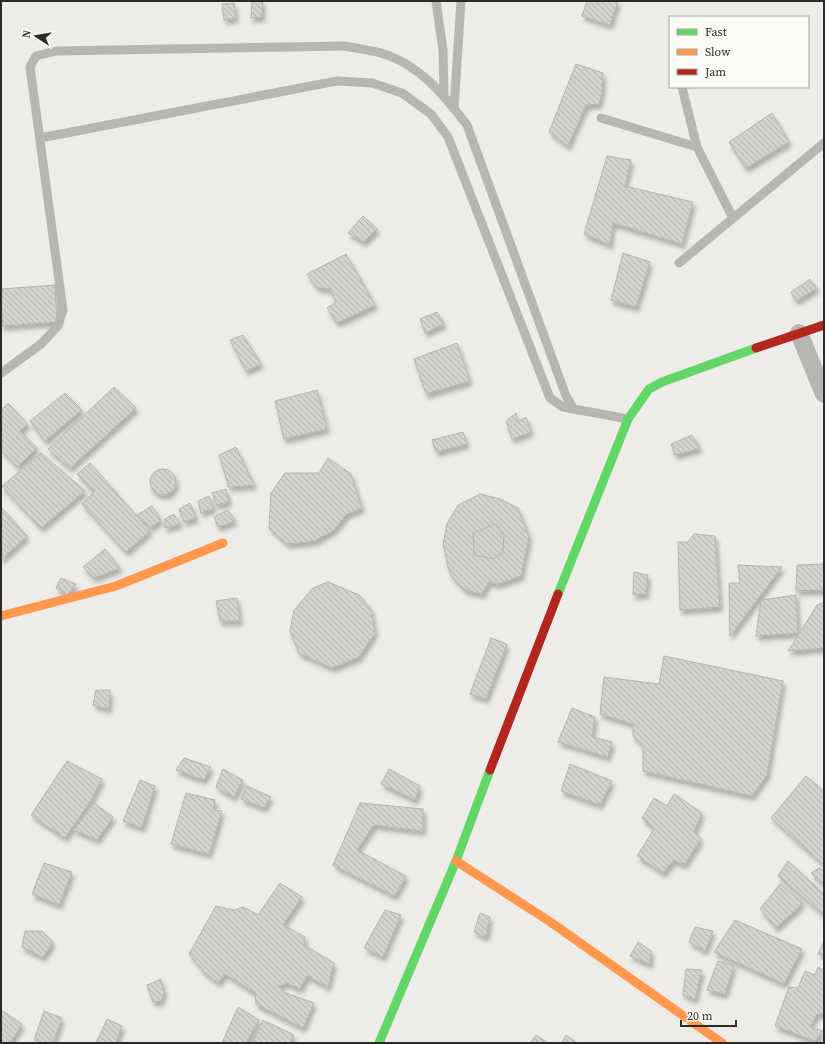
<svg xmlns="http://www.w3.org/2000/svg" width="825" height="1044" font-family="'Source Serif 4',serif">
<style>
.building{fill:url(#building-back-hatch);stroke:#b5b4b2;filter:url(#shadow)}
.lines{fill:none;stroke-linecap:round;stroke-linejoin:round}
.lane{stroke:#b6b6b4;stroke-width:9}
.street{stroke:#b6b6b4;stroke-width:18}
.fast{stroke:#63d668;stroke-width:9}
.slow{stroke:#ff974d;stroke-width:9}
.jam{stroke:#b3261e;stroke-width:9}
</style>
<defs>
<pattern id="building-back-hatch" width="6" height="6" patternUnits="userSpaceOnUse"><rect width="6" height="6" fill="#d2d2cf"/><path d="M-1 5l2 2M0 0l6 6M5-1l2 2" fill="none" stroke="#b4b4b2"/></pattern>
<filter id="shadow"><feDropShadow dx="2.5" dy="4.5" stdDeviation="2" flood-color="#0004"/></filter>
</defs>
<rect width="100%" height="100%" fill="#edece8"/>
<!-- building -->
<path class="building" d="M 252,1 L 263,1 L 262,17 L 251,18 Z
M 587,1 L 618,1 L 610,25 L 582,16 Z
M 234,3 L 236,18 L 224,20 L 222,4 Z
M 576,64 L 603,73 L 602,92 L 599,104 L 586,105 L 568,146 L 549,132 Z
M 772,113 L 789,142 L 746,168 L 729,142 Z
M 607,156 L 631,160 L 625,186 L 693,202 L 682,244 L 613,223 L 610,245 L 584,234 Z
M 363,216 L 377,229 L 364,242 L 348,233 Z
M 623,253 L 650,262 L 636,307 L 611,300 Z
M 346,254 L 375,305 L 337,323 L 327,308 L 336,302 L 330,289 L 317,288 L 307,274 Z
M 810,279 L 817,288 L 796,301 L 791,292 Z
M 55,285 L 57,322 L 2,326 L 1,289 Z
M 437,312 L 444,324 L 425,333 L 420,319 Z
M 243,335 L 261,364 L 246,371 L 230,340 Z
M 457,343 L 470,381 L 426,394 L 414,359 Z
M 114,387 L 136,408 L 70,468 L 48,449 Z
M 317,390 L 327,429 L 284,439 L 275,401 Z
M 65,393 L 82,410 L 45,441 L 30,421 Z
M 8,403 L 28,424 L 20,431 L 37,448 L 18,467 L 1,450 L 1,410 Z
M 516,413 L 518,422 L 526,417 L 531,432 L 512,439 L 506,421 Z
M 463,432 L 467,444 L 436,452 L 432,440 Z
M 692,435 L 700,448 L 675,455 L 671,444 Z
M 236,447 L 254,485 L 229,487 L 219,455 Z
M 41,453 L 85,491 L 41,528 L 2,486 Z
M 328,458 L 351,474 L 362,508 L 347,514 L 334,530 L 315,541 L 287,544 L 269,528 L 271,493 L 285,473 L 319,473 Z
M 90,463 L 150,531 L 126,552 L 82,504 L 94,492 L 77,474 Z
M150 482a13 13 0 1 1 26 0a13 13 0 1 1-26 0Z
M 226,489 L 229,502 L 217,505 L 212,493 Z
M 480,494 L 500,499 L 518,508 L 529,537 L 521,576 L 498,584 L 489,582 L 482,594 L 465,590 L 452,577 L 448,567 L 443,544 L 447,524 L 458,505 Z
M 209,496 L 214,508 L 201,513 L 198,501 Z
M 190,503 L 196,518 L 184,522 L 179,509 Z
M 152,506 L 161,520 L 151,527 L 137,515 Z
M 2,508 L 27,536 L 1,560 L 1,509 Z
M 228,510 L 235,521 L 218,527 L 214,517 Z
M 174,514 L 180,524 L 165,528 L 165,519 Z
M 496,524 L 504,536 L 503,552 L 493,559 L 474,555 L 473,533 Z
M 694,534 L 715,536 L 720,607 L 680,610 L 678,542 L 688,542 Z
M 105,549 L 120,568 L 94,578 L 83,567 Z
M 824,564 L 824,590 L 796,591 L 797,565 Z
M 738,565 L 782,567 L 730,636 L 729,583 L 740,583 Z
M 634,572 L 648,575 L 646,594 L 633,595 Z
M 61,578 L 76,584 L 67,595 L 56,588 Z
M 328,582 L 359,595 L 371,609 L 375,633 L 359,657 L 332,668 L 299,653 L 290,631 L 294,610 L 313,588 Z
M 796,595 L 798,633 L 756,636 L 761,600 Z
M 237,598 L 240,621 L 220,621 L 216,601 Z
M 824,602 L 824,648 L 788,651 L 817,605 Z
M 491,638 L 507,644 L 486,699 L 470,694 Z
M 664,656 L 783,681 L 767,775 L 752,796 L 643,771 L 643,745 L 633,736 L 633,724 L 600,714 L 604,677 L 659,684 Z
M 96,690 L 110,690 L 109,709 L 93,705 Z
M 572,708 L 595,717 L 592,737 L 612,742 L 608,757 L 558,742 Z
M 184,758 L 211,767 L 204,780 L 176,770 Z
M 67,761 L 102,779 L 91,800 L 65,838 L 31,815 Z
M 570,764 L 612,781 L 600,805 L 561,791 Z
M 223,769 L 243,780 L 234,797 L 216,787 Z
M 389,769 L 420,786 L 415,800 L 381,784 Z
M 806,776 L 824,791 L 824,865 L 771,818 Z
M 140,780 L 155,786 L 142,828 L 123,821 Z
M 247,786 L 271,797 L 264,808 L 241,799 Z
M 186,793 L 215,800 L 214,810 L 222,811 L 209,854 L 171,844 Z
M 674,794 L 702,813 L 694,832 L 701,839 L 684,865 L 674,860 L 663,873 L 637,856 L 654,829 L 642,818 L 654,798 L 667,806 Z
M 94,803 L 113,817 L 97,840 L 74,830 Z
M 360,803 L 423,809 L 423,831 L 374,825 L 357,850 L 406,876 L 395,896 L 333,865 Z
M 788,861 L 824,894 L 824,915 L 778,876 Z
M 44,863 L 72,872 L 59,905 L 32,894 Z
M 819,868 L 824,871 L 824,885 L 811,873 Z
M 280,883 L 302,897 L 283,925 L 305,937 L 304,945 L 334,963 L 328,987 L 307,976 L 300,989 L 287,983 L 279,986 L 283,992 L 314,1003 L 303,1028 L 256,1004 L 255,993 L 225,974 L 218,983 L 205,973 L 189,954 L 216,906 L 234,910 L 243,907 L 258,915 Z
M 780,884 L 803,903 L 776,928 L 760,909 Z
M 385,910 L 401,915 L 383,957 L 364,948 Z
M 480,913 L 490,917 L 486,937 L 474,932 Z
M 735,920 L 802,949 L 784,984 L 714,952 Z
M 695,927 L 713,931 L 705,951 L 689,942 Z
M 25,931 L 42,931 L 53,942 L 43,957 L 22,947 Z
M 824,941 L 824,956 L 818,954 Z
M 638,942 L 651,951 L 650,964 L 630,956 Z
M 718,961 L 734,965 L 725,994 L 707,990 Z
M 818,967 L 824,970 L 824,1014 L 817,1014 L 810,1027 L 823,1031 L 815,1041 L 775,1026 L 789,987 L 798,988 L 805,971 L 815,975 Z
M 686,969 L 702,970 L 695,999 L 683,995 Z
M 161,979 L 164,993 L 161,1001 L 153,1002 L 147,985 Z
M 238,1007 L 259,1020 L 246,1043 L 222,1043 Z
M 1,1010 L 22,1024 L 10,1043 L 1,1043 Z
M 44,1011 L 62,1018 L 53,1043 L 44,1043 L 34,1040 Z
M 107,1019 L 122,1026 L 116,1043 L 96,1043 Z
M 263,1020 L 294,1035 L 290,1043 L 252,1043 Z
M 536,1035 L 548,1043 L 530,1043 Z
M 566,1035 L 577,1043 L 561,1043 Z"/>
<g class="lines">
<!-- lane -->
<path class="lane" d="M 436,1 L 443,50 L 444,95
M 682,87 L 697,147 L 733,218
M 454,109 L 461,1
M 601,118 L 697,147
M 40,138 L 337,81 L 372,83 L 402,93 L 431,114 L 448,137 L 550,398 L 563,407 L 628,419
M 679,263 L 824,143
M 1,373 L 41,344 L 58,326 L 63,310 L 30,67 L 36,56 L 56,51 L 344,46 C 356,48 369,50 381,53 C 419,64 444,95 467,125 L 566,396 L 573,408"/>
<!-- street -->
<path class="street" d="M 799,333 L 824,394"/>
<!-- fast -->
<path class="fast" d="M 558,594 L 628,419 L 649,389 L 662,382 L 756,348
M 379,1043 L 456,861 L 490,770"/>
<!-- slow -->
<path class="slow" d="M 1,616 L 116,586 L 223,543
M 456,861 L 549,921 L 722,1043"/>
<!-- jam -->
<path class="jam" d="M 756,348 L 824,325
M 490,770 L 558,594"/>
</g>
<!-- border -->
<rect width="825" height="1044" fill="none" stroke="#2b2a28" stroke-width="4"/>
<!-- legend -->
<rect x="669" y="16" width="140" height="72" fill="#fbfaf4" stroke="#a8a7a2"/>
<rect x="677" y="29" width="20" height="6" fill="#63d668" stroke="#a8a7a2"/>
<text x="705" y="36" font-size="12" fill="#2b2a28">Fast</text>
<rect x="677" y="49" width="20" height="6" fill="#ff974d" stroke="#a8a7a2"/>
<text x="705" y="56" font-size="12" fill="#2b2a28">Slow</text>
<rect x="677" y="69" width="20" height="6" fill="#b3261e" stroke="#a8a7a2"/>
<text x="705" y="76" font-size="12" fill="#2b2a28">Jam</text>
<!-- north arrow -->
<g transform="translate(36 36) rotate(282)" stroke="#fbfaf4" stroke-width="3" paint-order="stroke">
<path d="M0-3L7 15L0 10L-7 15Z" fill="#2b2a28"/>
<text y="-6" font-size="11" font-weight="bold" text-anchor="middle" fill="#2b2a28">N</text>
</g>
<!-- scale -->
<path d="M681 1020v6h55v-6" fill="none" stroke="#2b2a28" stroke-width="2"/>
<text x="687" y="1020" font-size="12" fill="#2b2a28" stroke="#fbfaf4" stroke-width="3" paint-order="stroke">20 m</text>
</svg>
